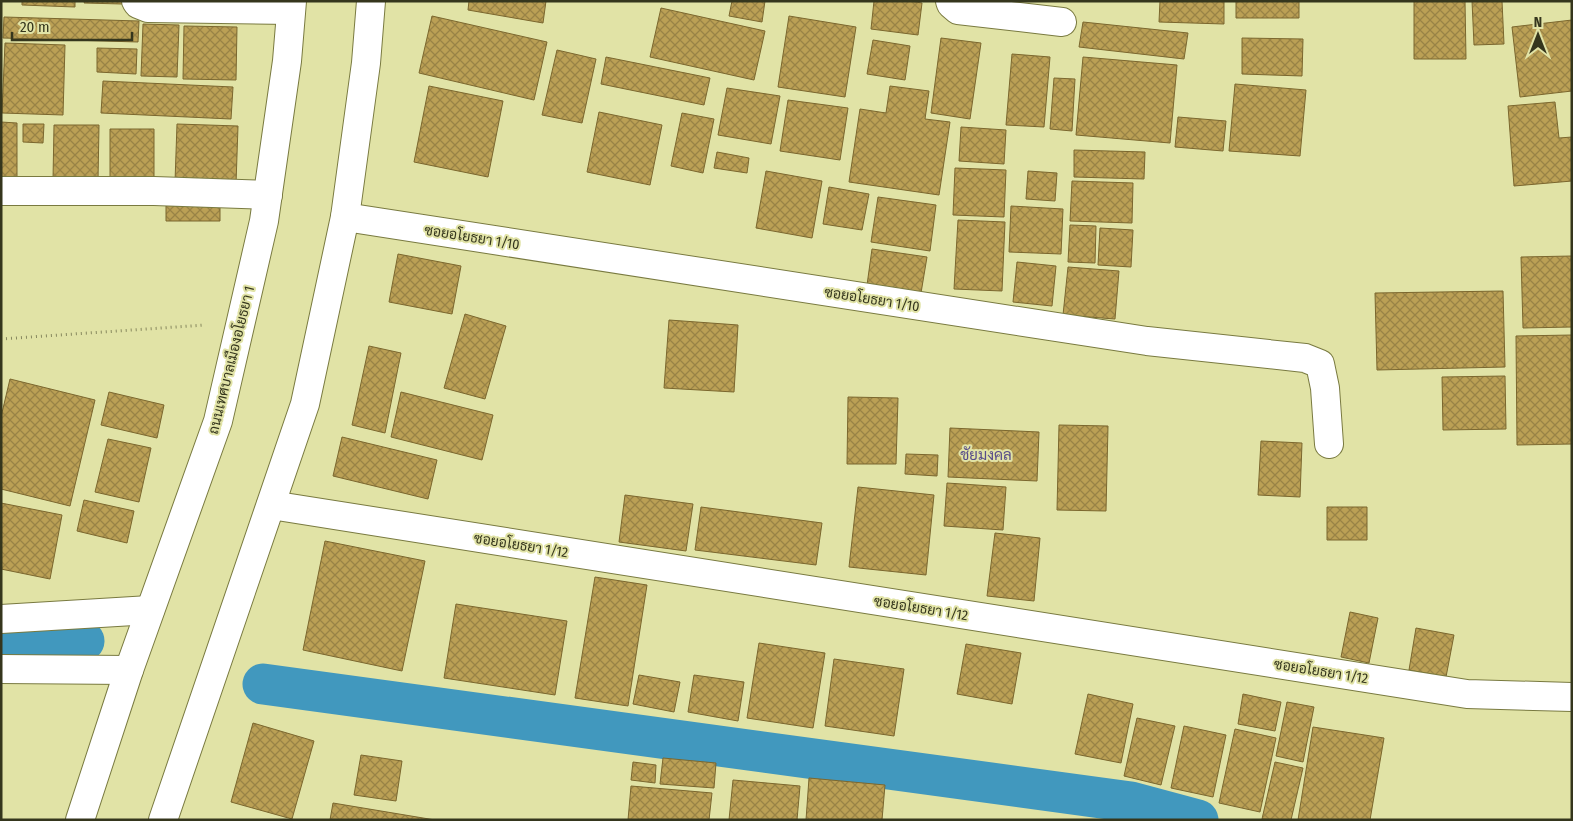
<svg xmlns="http://www.w3.org/2000/svg" width="1573" height="821" font-family="'Fira Sans Condensed',Sarabun,sans-serif">
<style>
.lines{fill:none;stroke-linecap:round;stroke-linejoin:round}
.canal{stroke:#4198be;stroke-width:41}
.building{fill:url(#building-cross-hatch);stroke:#7b672e}
.minor-casing{stroke:#797a40;stroke-width:30}
.major-casing{stroke:#797a40;stroke-width:30}
.path{stroke:#87885e;stroke-width:3;stroke-dasharray:1 4;stroke-linecap:butt}
.minor{stroke:#fff;stroke-width:28}
.major{stroke:#fff;stroke-width:28}
.labels{text-anchor:middle;stroke-width:4;stroke-linejoin:round;paint-order:stroke}
.street-label{font-size:14px;fill:#35361d;stroke:#e1e3a6}
.neighbourhood-label{font-size:15px;fill:#574c8a;stroke:#e1e3a6}
</style>
<defs>
<pattern id="building-cross-hatch" width="8" height="8" patternUnits="userSpaceOnUse" patternTransform="scale(1.25)"><rect width="8" height="8" fill="#bba055"/><path d="M0 0l8 8M0 8l8-8" fill="none" stroke="#998346"/></pattern>
</defs>
<rect width="100%" height="100%" fill="#e1e3a6"/>
<g class="lines">
<!-- canal -->
<path class="canal" d="M 1,638 L 84,641
M 263,684 L 1131,802 L 1198,820"/>
</g>
<!-- building -->
<path class="building" d="M 22,1 L 75,1 L 75,7 L 22,5 Z
M 85,1 L 123,1 L 122,4 L 84,3 Z
M 469,1 L 546,1 L 543,23 L 468,10 Z
M 732,1 L 765,1 L 762,22 L 729,16 Z
M 874,1 L 909,1 L 922,3 L 918,35 L 871,29 Z
M 1160,1 L 1224,1 L 1224,24 L 1159,22 Z
M 1236,1 L 1299,1 L 1299,18 L 1236,18 Z
M 1414,1 L 1465,1 L 1466,59 L 1414,59 Z
M 1472,1 L 1502,1 L 1504,44 L 1474,45 Z
M 661,8 L 765,31 L 754,80 L 650,57 Z
M 432,16 L 547,42 L 534,100 L 419,73 Z
M 789,16 L 856,27 L 845,97 L 778,87 Z
M 4,17 L 139,21 L 138,42 L 3,38 Z
M 1572,20 L 1572,91 L 1520,97 L 1512,27 Z
M 1083,22 L 1188,33 L 1184,59 L 1079,47 Z
M 143,24 L 179,25 L 177,77 L 141,76 Z
M 184,26 L 237,27 L 236,80 L 183,79 Z
M 941,38 L 981,43 L 970,119 L 931,113 Z
M 1242,38 L 1303,39 L 1302,76 L 1242,74 Z
M 873,40 L 910,46 L 905,80 L 867,74 Z
M 5,43 L 65,45 L 63,115 L 2,113 Z
M 97,48 L 137,49 L 136,74 L 97,72 Z
M 557,50 L 596,59 L 582,123 L 542,115 Z
M 1012,54 L 1050,57 L 1044,127 L 1006,125 Z
M 606,57 L 710,78 L 704,105 L 601,84 Z
M 1083,57 L 1177,65 L 1170,143 L 1076,135 Z
M 1054,78 L 1075,79 L 1072,131 L 1050,129 Z
M 103,81 L 233,87 L 231,119 L 101,113 Z
M 1235,84 L 1306,90 L 1300,156 L 1229,151 Z
M 429,86 L 503,101 L 488,177 L 414,162 Z
M 890,86 L 929,91 L 925,119 L 950,122 L 939,195 L 849,182 L 860,109 L 886,113 Z
M 727,88 L 780,96 L 771,144 L 718,135 Z
M 788,100 L 848,108 L 840,160 L 780,151 Z
M 1555,102 L 1559,138 L 1572,137 L 1572,181 L 1514,186 L 1508,106 Z
M 599,112 L 662,125 L 650,185 L 587,172 Z
M 682,113 L 714,119 L 703,173 L 671,166 Z
M 1178,117 L 1226,121 L 1223,151 L 1175,147 Z
M 1,122 L 17,123 L 17,183 L 1,183 Z
M 23,124 L 44,124 L 43,143 L 23,142 Z
M 177,124 L 238,126 L 236,184 L 175,182 Z
M 54,125 L 99,125 L 98,181 L 53,180 Z
M 961,127 L 1006,130 L 1004,164 L 959,161 Z
M 110,129 L 154,129 L 154,179 L 110,179 Z
M 1074,150 L 1145,152 L 1144,179 L 1074,177 Z
M 717,152 L 749,158 L 747,173 L 714,168 Z
M 955,168 L 1006,170 L 1004,217 L 953,215 Z
M 766,171 L 822,181 L 812,238 L 756,228 Z
M 1028,171 L 1057,173 L 1055,201 L 1026,199 Z
M 1072,181 L 1133,183 L 1132,223 L 1070,221 Z
M 829,187 L 869,194 L 862,230 L 823,224 Z
M 878,197 L 936,205 L 930,251 L 871,242 Z
M 166,200 L 220,200 L 220,221 L 166,221 Z
M 1011,206 L 1063,209 L 1061,254 L 1009,252 Z
M 958,220 L 1005,222 L 1002,291 L 954,289 Z
M 1070,225 L 1096,226 L 1095,263 L 1068,262 Z
M 1100,228 L 1133,230 L 1131,267 L 1098,265 Z
M 872,249 L 927,257 L 921,293 L 867,285 Z
M 398,254 L 461,266 L 452,314 L 389,302 Z
M 1572,256 L 1572,327 L 1523,328 L 1521,257 Z
M 1017,262 L 1056,266 L 1052,306 L 1013,302 Z
M 1068,267 L 1119,271 L 1115,319 L 1063,315 Z
M 1503,291 L 1505,367 L 1377,370 L 1375,293 Z
M 465,314 L 506,326 L 485,399 L 444,388 Z
M 669,320 L 738,325 L 734,392 L 664,388 Z
M 1572,335 L 1572,444 L 1517,445 L 1516,336 Z
M 369,346 L 401,353 L 385,433 L 352,425 Z
M 1505,376 L 1506,429 L 1443,430 L 1442,377 Z
M 10,379 L 95,400 L 70,506 L 1,489 L 1,417 Z
M 109,392 L 164,405 L 157,438 L 101,425 Z
M 401,392 L 493,415 L 482,460 L 391,437 Z
M 848,397 L 898,398 L 896,464 L 847,464 Z
M 1059,425 L 1108,426 L 1106,511 L 1057,510 Z
M 950,428 L 1039,432 L 1037,481 L 948,477 Z
M 342,437 L 437,460 L 428,499 L 333,476 Z
M 108,439 L 151,448 L 139,502 L 95,492 Z
M 1261,441 L 1302,443 L 1300,497 L 1258,495 Z
M 906,454 L 938,455 L 937,476 L 905,474 Z
M 947,483 L 1006,487 L 1003,530 L 944,526 Z
M 858,487 L 934,495 L 926,575 L 849,567 Z
M 625,495 L 693,504 L 686,551 L 619,542 Z
M 84,500 L 134,511 L 127,543 L 77,531 Z
M 1,503 L 62,515 L 50,579 L 1,569 Z
M 701,507 L 822,523 L 816,565 L 695,550 Z
M 1327,507 L 1367,507 L 1367,540 L 1327,540 Z
M 995,533 L 1040,538 L 1034,601 L 987,596 Z
M 325,541 L 425,561 L 402,671 L 303,650 Z
M 595,577 L 647,585 L 628,706 L 575,698 Z
M 456,604 L 567,621 L 555,695 L 444,678 Z
M 1350,612 L 1378,618 L 1369,663 L 1341,657 Z
M 1416,628 L 1454,635 L 1446,677 L 1409,670 Z
M 759,643 L 825,653 L 813,728 L 747,718 Z
M 966,644 L 1021,653 L 1012,704 L 957,694 Z
M 834,659 L 904,669 L 894,736 L 825,726 Z
M 639,675 L 680,682 L 674,712 L 633,704 Z
M 694,675 L 744,682 L 738,721 L 688,712 Z
M 1088,694 L 1133,704 L 1121,763 L 1075,754 Z
M 1243,694 L 1281,702 L 1275,731 L 1238,724 Z
M 1287,702 L 1314,707 L 1303,762 L 1276,756 Z
M 1137,718 L 1175,726 L 1161,785 L 1124,776 Z
M 253,723 L 314,741 L 292,819 L 231,802 Z
M 1184,726 L 1226,735 L 1213,797 L 1171,788 Z
M 1313,727 L 1384,738 L 1370,820 L 1298,820 Z
M 1235,729 L 1276,738 L 1260,812 L 1219,803 Z
M 361,755 L 402,761 L 396,801 L 354,795 Z
M 663,758 L 716,763 L 714,788 L 660,784 Z
M 633,762 L 656,765 L 655,783 L 631,780 Z
M 1275,762 L 1303,768 L 1291,820 L 1262,819 Z
M 809,778 L 885,785 L 882,820 L 806,820 Z
M 733,780 L 800,786 L 797,820 L 729,820 Z
M 631,786 L 712,793 L 709,820 L 628,820 Z
M 333,803 L 435,820 L 330,820 Z"/>
<g class="lines">
<defs>
<path id="minor" d="M 136,1 L 138,4 L 148,8 L 291,10
M 950,1 L 951,4 L 958,10 L 1062,22
M 1,191 L 154,191 L 268,195
M 345,217 L 1147,341 L 1305,358 L 1320,364 L 1325,388 L 1329,444
M 271,505 L 1467,694 L 1572,697
M 1,619 L 150,610
M 1,669 L 129,670"/>
<path id="major" d="M 80,820 L 129,670 L 218,421 L 264,221 L 287,61 L 292,1
M 163,820 L 305,404 L 345,217 L 366,63 L 371,1"/>
</defs>
<!-- minor casing -->
<use href="#minor" class="minor-casing"/>
<!-- major casing -->
<use href="#major" class="major-casing"/>
<!-- path -->
<path class="path" d="M 1,339 L 205,325"/>
<!-- minor -->
<use href="#minor" class="minor"/>
<!-- major -->
<use href="#major" class="major"/>
</g>
<g class="labels">
<!-- street labels -->
<g class="street-label">
<text transform="translate(472 237) rotate(9)" y="5">ซอยอโยธยา 1/10</text>
<text transform="translate(872 299) rotate(9)" y="5">ซอยอโยธยา 1/10</text>
<text transform="translate(231 360) rotate(-76)" y="5">ถนนเทศบาลเมืองอโยธยา 1</text>
<text transform="translate(521 545) rotate(9)" y="5">ซอยอโยธยา 1/12</text>
<text transform="translate(921 608) rotate(9)" y="5">ซอยอโยธยา 1/12</text>
<text transform="translate(1321 671) rotate(9)" y="5">ซอยอโยธยา 1/12</text>
</g>
<!-- neighbourhood labels -->
<g class="neighbourhood-label">
<text x="986" y="460">ชัยมงคล</text>
</g>
</g>
<!-- border -->
<rect width="1573" height="821" fill="none" stroke="#35361d" stroke-width="5"/>
<!-- north arrow -->
<g transform="translate(1538 35)" stroke="#e1e3a6" stroke-width="4" paint-order="stroke">
<path d="M0-4L9 19L0 12L-9 19Z" fill="#35361d"/>
<text y="-8" font-size="14" font-weight="bold" text-anchor="middle" fill="#35361d">N</text>
</g>
<!-- scale -->
<path d="M12 32v8h120v-8" fill="none" stroke="#35361d" stroke-width="2.5"/>
<text x="20" y="32" font-size="15" fill="#35361d" stroke="#e1e3a6" stroke-width="4" paint-order="stroke">20 m</text>
</svg>
